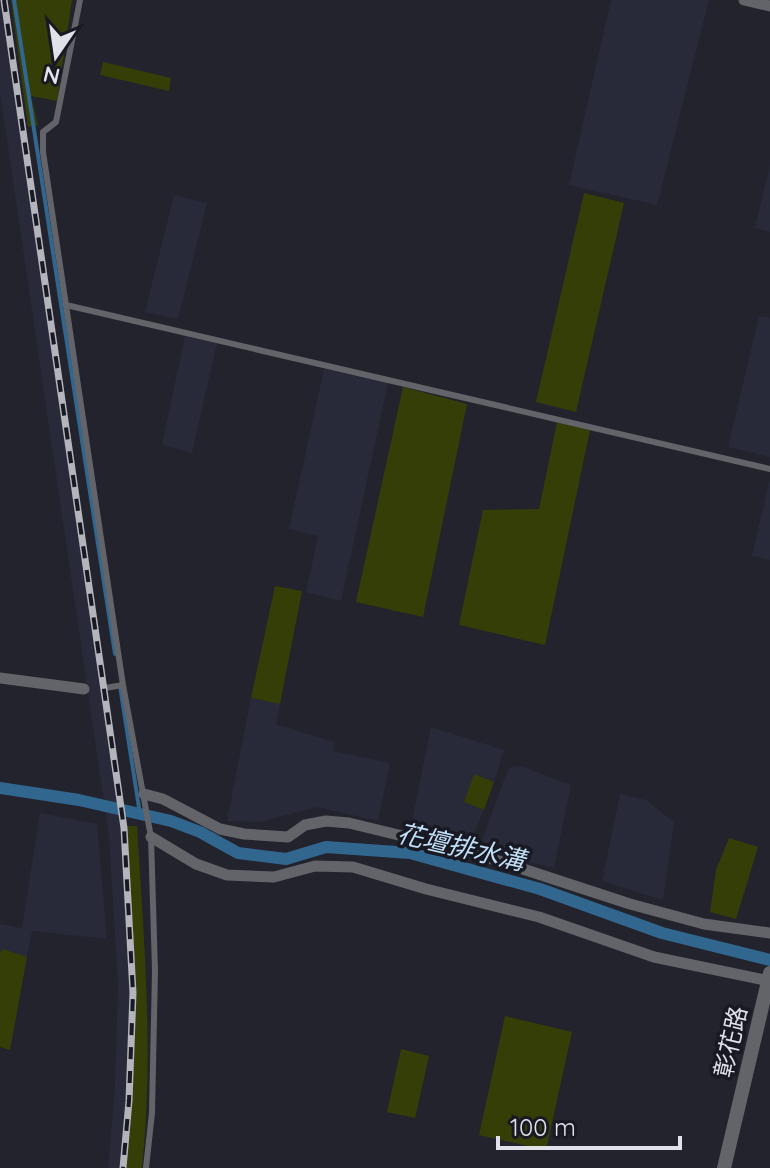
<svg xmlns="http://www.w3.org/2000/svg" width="770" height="1168" font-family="Quicksand,'Noto Sans TC',sans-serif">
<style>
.built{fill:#282a39}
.green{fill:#363e07}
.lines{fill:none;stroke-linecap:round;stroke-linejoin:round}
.stream{stroke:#31668e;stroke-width:4}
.canal{stroke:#31668e;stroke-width:12}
.service{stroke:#626469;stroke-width:6}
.minor{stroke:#626469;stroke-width:11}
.tertiary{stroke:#626469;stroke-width:14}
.rail-casing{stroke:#b3b4bc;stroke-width:7}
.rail{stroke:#181922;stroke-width:4;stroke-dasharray:12;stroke-linecap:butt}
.labels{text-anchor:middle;stroke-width:7;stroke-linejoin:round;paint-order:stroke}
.street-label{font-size:24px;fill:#e1e2e9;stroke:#181922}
.water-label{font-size:26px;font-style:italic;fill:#c2dff8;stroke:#181922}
</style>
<rect width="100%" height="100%" fill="#22232c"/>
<!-- built -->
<path class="built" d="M 0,0 L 5,0 L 127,826 L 133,966 L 133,1055 L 125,1168 L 108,1168 L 115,1086 L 118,986 L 109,836 L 0,92 Z
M 611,0 L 709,0 L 657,205 L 569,185 Z
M 770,165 L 770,232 L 755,228 Z
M 174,195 L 207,203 L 178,319 L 145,312 Z
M 759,316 L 770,318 L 770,457 L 728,447 Z
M 185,336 L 217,343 L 192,453 L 162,445 Z
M 324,369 L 388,383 L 341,601 L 306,592 L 318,536 L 289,529 Z
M 770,478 L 770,560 L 752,556 Z
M 251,698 L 280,704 L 276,724 L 334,742 L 333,751 L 390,763 L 378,821 L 317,807 L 260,822 L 227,821 Z
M 431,727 L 504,750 L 494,782 L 474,775 L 465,802 L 484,810 L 472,838 L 462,841 L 427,830 L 412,821 Z
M 515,766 L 524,767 L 571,785 L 554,868 L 487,851 L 484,846 L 482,840 L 508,769 Z
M 620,794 L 646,800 L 674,822 L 663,900 L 602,881 Z
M 40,813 L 97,824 L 107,939 L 32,931 L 27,957 L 3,949 L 0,953 L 0,924 L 22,928 Z"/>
<!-- green -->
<path class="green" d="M 11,0 L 72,0 L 57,101 L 31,96 L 38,125 L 28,127 Z
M 103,62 L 171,78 L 169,91 L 100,75 Z
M 584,193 L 624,203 L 576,412 L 536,402 Z
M 403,387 L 467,404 L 423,617 L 356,602 Z
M 557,422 L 590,430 L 545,645 L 459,625 L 483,510 L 539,509 Z
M 275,586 L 302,591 L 280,704 L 251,698 Z
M 474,774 L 494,782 L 484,810 L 464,802 Z
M 127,826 L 137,826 C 144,940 154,1055 142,1168 L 125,1168 C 137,1054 132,940 127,826 Z
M 729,838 L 758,847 L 736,919 L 710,912 L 716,870 Z
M 3,949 L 27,957 L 10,1050 L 0,1047 L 0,953 Z
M 505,1016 L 572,1032 L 546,1150 L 479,1135 Z
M 401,1049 L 429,1056 L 415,1118 L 387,1112 Z"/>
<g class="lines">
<!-- stream -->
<path class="stream" d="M 14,0 L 115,654
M 120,686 L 140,814"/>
<!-- canal -->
<path class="canal" d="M 0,788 L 79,800 L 171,821 L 200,832 L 238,853 L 286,859 L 326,847 L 410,853 L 540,889 L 662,933 L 770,960"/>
<!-- service -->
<path class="service" d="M 80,0 L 56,122 L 43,132 L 43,152 L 123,685 L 151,837 L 155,971 L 152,1113 L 146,1168
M 66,305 L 770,469
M 105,688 L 123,685"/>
<!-- minor -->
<path class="minor" d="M 744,0 L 770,6
M 0,678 L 84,689
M 144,794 L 163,799 L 220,829 L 244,834 L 288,837 L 305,825 L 326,821 L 349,823 L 477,854 L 630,904 L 704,924 L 770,933
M 151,837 L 196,864 L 227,875 L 274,877 L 315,866 L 353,867 L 426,889 L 539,917 L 654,957 L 770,981"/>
<!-- tertiary -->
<path class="tertiary" d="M 724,1168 L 770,973"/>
<defs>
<path id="rail" d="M 4,0 L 124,828 L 133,993 L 129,1101 L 123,1168"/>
</defs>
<!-- rail casing -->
<use href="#rail" class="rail-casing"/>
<!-- rail -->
<use href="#rail" class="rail"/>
</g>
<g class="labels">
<!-- street labels -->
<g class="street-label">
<text transform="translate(731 1042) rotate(-77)" y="8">彰花路</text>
</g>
<!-- water labels -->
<g class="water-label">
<text transform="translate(461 847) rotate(13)" y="9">花壇排水溝</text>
</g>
</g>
<!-- north arrow -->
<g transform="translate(56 56) rotate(193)" stroke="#181922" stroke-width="6" paint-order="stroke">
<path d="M0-6L14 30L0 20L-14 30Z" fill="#e1e2e9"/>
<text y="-12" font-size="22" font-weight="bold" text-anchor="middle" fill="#e1e2e9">N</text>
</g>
<!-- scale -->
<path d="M498 1136v12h182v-12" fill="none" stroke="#e1e2e9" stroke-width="4"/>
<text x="510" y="1136" font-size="24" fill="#e1e2e9" stroke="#181922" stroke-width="6" paint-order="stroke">100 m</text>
</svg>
